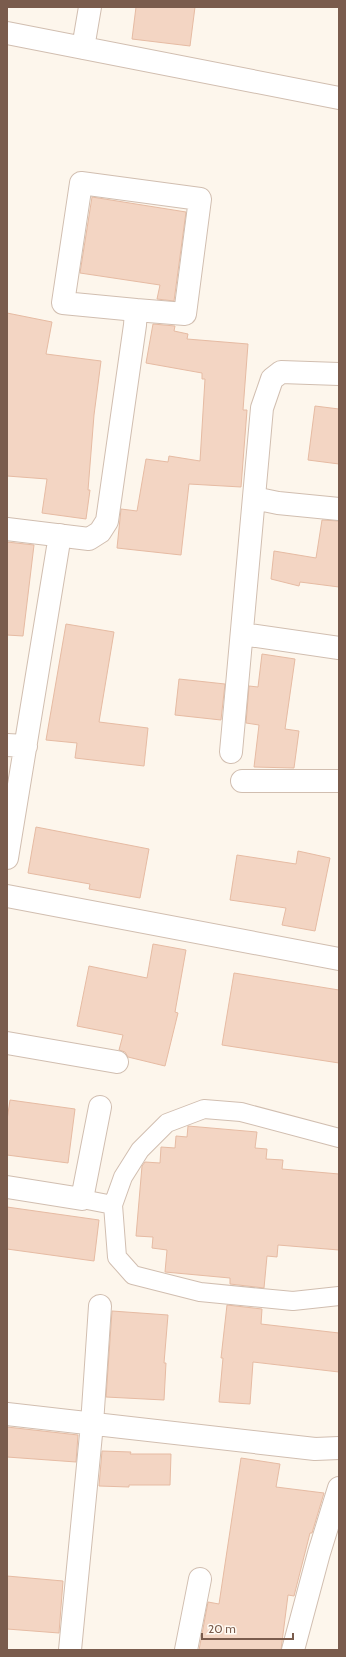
<svg xmlns="http://www.w3.org/2000/svg" width="346" height="1657" font-family="Cabin,sans-serif">
<style>
.building{fill:#f3d5c3;stroke:#e6bba3}
.lines{fill:none;stroke-linecap:round;stroke-linejoin:round}
.service-casing{stroke:#d1beb0;stroke-width:20}
.minor-casing{stroke:#d1beb0;stroke-width:24}
.service{stroke:#fff;stroke-width:18}
.minor{stroke:#fff;stroke-width:22}
</style>
<rect width="100%" height="100%" fill="#fdf6ec"/>
<!-- building -->
<path class="building" d="M 136,7 L 195,7 L 190,46 L 132,39 Z
M 92,197 L 186,212 L 174,301 L 157,299 L 160,285 L 80,273 Z
M 7,313 L 52,322 L 46,354 L 101,361 L 94,415 L 88,490 L 90,490 L 86,519 L 42,513 L 47,479 L 7,476 Z
M 153,324 L 175,326 L 174,331 L 188,334 L 187,339 L 248,344 L 243,410 L 247,410 L 241,487 L 189,484 L 181,555 L 117,548 L 121,509 L 137,511 L 146,459 L 168,462 L 169,456 L 200,461 L 205,379 L 202,379 L 202,373 L 146,363 Z
M 315,406 L 339,409 L 339,464 L 308,460 Z
M 322,520 L 339,521 L 339,587 L 300,582 L 299,586 L 271,579 L 274,551 L 316,558 Z
M 7,542 L 34,545 L 23,636 L 7,635 Z
M 66,624 L 114,632 L 99,722 L 148,728 L 144,766 L 75,758 L 77,743 L 46,740 Z
M 262,654 L 295,659 L 285,729 L 299,731 L 294,768 L 254,767 L 259,725 L 246,723 L 249,686 L 258,687 Z
M 179,679 L 225,684 L 221,720 L 175,715 Z
M 36,827 L 149,849 L 140,898 L 89,889 L 90,884 L 28,873 Z
M 298,851 L 330,858 L 315,931 L 282,925 L 286,908 L 230,900 L 237,855 L 296,864 Z
M 153,944 L 186,950 L 175,1012 L 178,1013 L 165,1066 L 128,1057 L 125,1052 L 119,1050 L 123,1035 L 77,1026 L 89,966 L 147,978 Z
M 234,973 L 339,990 L 339,1063 L 222,1045 Z
M 10,1100 L 75,1109 L 68,1163 L 7,1155 L 7,1120 Z
M 188,1126 L 257,1132 L 255,1148 L 267,1149 L 266,1159 L 283,1160 L 282,1169 L 339,1174 L 339,1250 L 278,1245 L 277,1257 L 267,1256 L 264,1288 L 230,1284 L 230,1278 L 165,1272 L 167,1250 L 152,1248 L 153,1237 L 136,1236 L 142,1166 L 145,1162 L 160,1163 L 161,1147 L 175,1148 L 176,1136 L 187,1137 Z
M 7,1207 L 99,1220 L 94,1261 L 7,1249 Z
M 227,1305 L 262,1309 L 261,1324 L 339,1333 L 339,1372 L 253,1362 L 250,1404 L 219,1402 L 223,1358 L 221,1358 Z
M 112,1311 L 168,1315 L 164,1363 L 166,1363 L 164,1400 L 106,1397 Z
M 7,1427 L 78,1435 L 76,1462 L 7,1457 Z
M 102,1451 L 131,1452 L 130,1454 L 171,1454 L 170,1485 L 129,1485 L 129,1487 L 99,1486 Z
M 241,1458 L 280,1464 L 276,1487 L 324,1493 L 312,1533 L 310,1533 L 294,1596 L 288,1595 L 281,1650 L 199,1650 L 208,1602 L 219,1604 Z
M 7,1576 L 63,1581 L 59,1633 L 7,1629 Z"/>
<g class="lines">
<defs>
<path id="service" d="M 339,1138 L 241,1112 L 204,1109 L 167,1123 L 140,1150 L 123,1177 L 113,1205 L 117,1257 L 133,1275 L 200,1292 L 293,1301 L 339,1296
M 82,1199 L 113,1205"/>
<path id="minor" d="M 7,33 L 339,98
M 83,48 L 90,7
M 254,498 L 278,503 L 339,509
M 7,529 L 89,539 L 100,532 L 107,521 L 135,325 L 136,310 L 63,303 L 81,183 L 200,199 L 185,314 L 136,310
M 242,634 L 339,648
M 7,745 L 26,746
M 231,752 L 262,408 L 272,379 L 281,372 L 339,374
M 242,781 L 339,781
M 7,858 L 60,535
M 7,896 L 339,959
M 7,1043 L 117,1062
M 7,1187 L 82,1199 L 100,1107
M 7,1414 L 315,1449 L 339,1448
M 70,1650 L 92,1424 L 100,1306
M 186,1650 L 200,1579
M 293,1650 L 319,1553 L 339,1488"/>
</defs>
<!-- service casing -->
<use href="#service" class="service-casing"/>
<!-- minor casing -->
<use href="#minor" class="minor-casing"/>
<!-- service -->
<use href="#service" class="service"/>
<!-- minor -->
<use href="#minor" class="minor"/>
</g>
<!-- border -->
<rect width="346" height="1657" fill="none" stroke="#7a5c4d" stroke-width="16"/>
<!-- scale -->
<path d="M202 1633v6h91v-6" fill="none" stroke="#7a5c4d" stroke-width="2"/>
<text x="208" y="1633" font-size="12" fill="#7a5c4d" stroke="#fffaf3" stroke-width="3" paint-order="stroke">20 m</text>
</svg>
